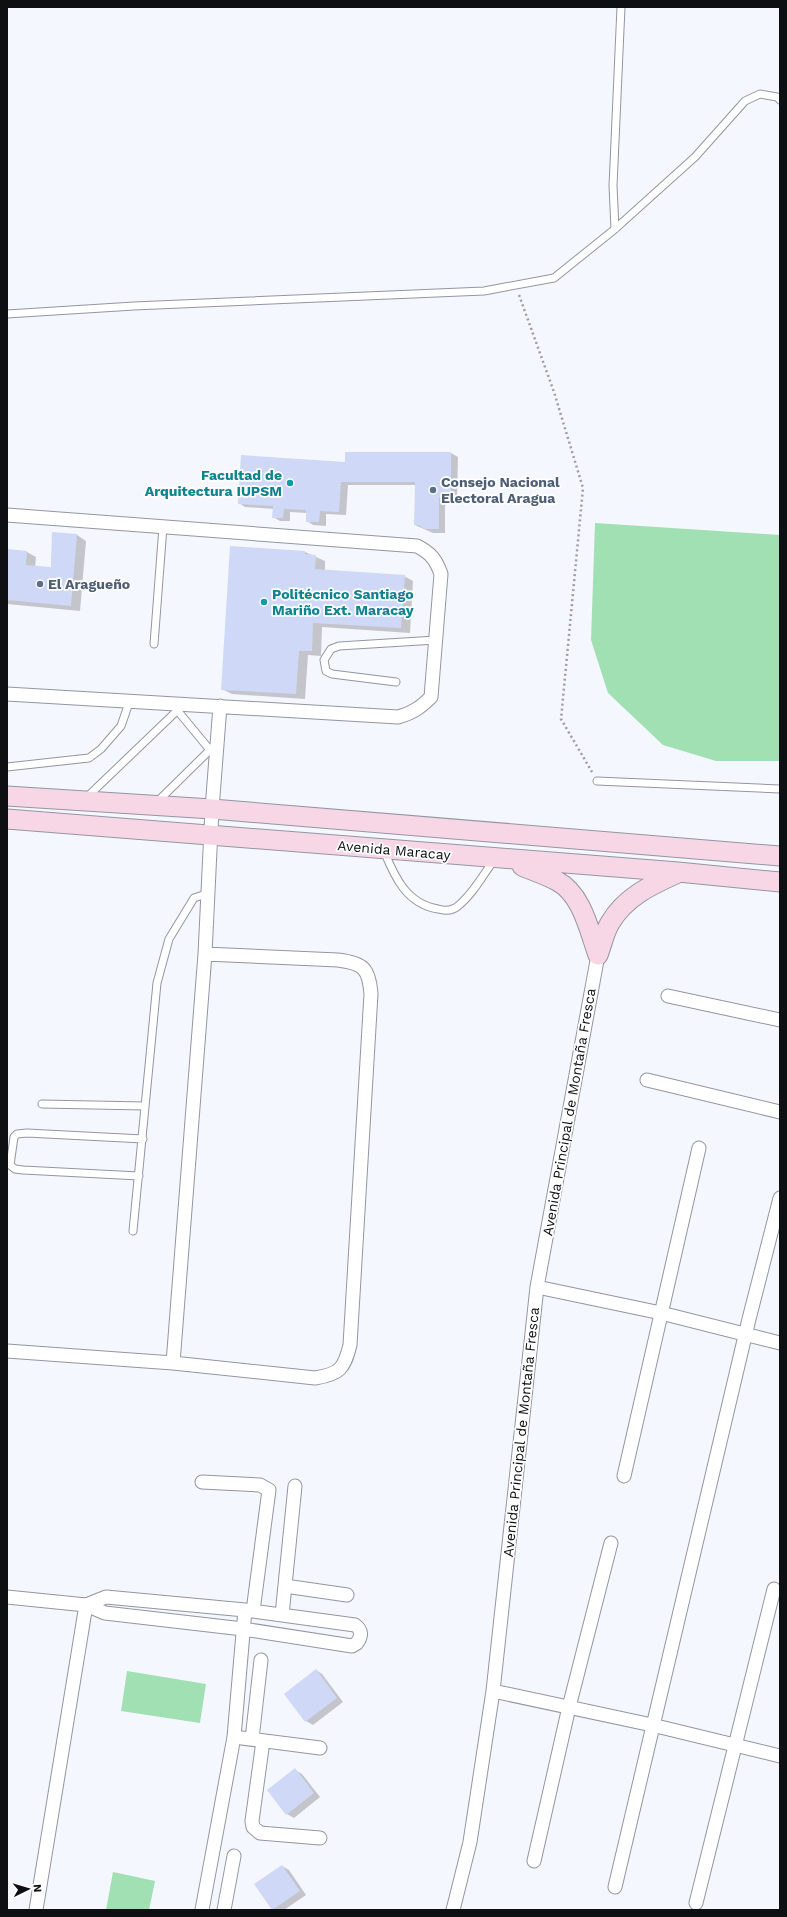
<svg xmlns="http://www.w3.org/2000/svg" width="787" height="1917" font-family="'Work Sans',sans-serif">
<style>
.green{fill:#a1e0b2}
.shadow{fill:#0003}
.building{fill:#cfd8f7}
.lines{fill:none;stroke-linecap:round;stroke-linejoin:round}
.lane-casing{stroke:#9396a1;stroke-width:9}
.street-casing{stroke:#9396a1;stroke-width:15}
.secondary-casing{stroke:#9396a1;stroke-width:21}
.path{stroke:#9b9da2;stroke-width:2.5;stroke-dasharray:2 3;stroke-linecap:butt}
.lane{stroke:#fff;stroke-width:7}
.street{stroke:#fff;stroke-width:13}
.secondary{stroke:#f7d7e6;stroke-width:19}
.culture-dot{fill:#0f9aa8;stroke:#fff;stroke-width:1.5}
.service-dot{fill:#5c6f8a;stroke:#fff;stroke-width:1.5}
.labels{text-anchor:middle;stroke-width:3.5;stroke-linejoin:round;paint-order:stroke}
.culture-label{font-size:14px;font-weight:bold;fill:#0d838f;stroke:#fff;text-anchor:end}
.service-label{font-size:14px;font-weight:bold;fill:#4e5e75;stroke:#fff;text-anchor:start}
.street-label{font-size:14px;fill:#0e0f13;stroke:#fff}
</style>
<rect width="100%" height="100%" fill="#f5f7fe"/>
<!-- green -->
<path class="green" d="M 595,523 L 780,535 L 780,761 L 716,761 L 663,745 L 608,693 L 591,640 Z
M 127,1671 L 206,1684 L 200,1723 L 121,1711 Z
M 113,1872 L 155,1881 L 149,1910 L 106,1910 Z"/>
<!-- shadow -->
<path class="shadow" d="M 346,453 L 451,453 L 458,457 L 457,500 L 445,500 L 445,533 L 433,533 L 415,525 L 416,485 L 348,485 L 346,515 L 326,514 L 326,526 L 313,525 L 307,521 L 307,513 L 290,512 L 290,521 L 280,521 L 273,517 L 274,509 L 245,507 L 239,503 L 346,463 Z
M 53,533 L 77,535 L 86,541 L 80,611 L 7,604 L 7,550 L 27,552 L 36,557 L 35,567 L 51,568 Z
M 305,552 L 325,561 L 325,571 L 404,576 L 413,581 L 410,633 L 322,627 L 321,656 L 308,655 L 305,699 L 232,694 L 222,689 Z
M 316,1670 L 322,1674 L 343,1702 L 313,1725 L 306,1721 L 285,1694 Z
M 295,1770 L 302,1774 L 320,1797 L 294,1818 L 287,1814 Z
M 282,1866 L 289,1870 L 306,1895 L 284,1910 L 274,1910 L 272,1909 Z"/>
<!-- building -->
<path class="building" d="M 345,452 L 451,452 L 451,497 L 439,497 L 439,529 L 425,529 L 419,525 L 414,525 L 415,482 L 341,482 L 339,512 L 320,511 L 319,522 L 306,522 L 306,510 L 284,509 L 283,518 L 272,518 L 273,506 L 238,504 L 241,455 L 345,462 Z
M 52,532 L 77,534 L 71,606 L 7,600 L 7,549 L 27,551 L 26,565 L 51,567 Z
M 230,546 L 305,551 L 305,554 L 316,555 L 315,569 L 405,575 L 401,628 L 313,623 L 312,651 L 299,651 L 296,694 L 221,690 Z
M 316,1669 L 337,1698 L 305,1722 L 284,1694 Z
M 295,1768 L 314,1793 L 286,1815 L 267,1790 Z
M 282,1865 L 300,1891 L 272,1910 L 254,1884 Z"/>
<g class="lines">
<defs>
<path id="lane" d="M 615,229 L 613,186 L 621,7
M 7,314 L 134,306 L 484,291 L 554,278 L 615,229 L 695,157 L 745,101 L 760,94 L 777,97 L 780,100
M 154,644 L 163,527
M 396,682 L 332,674 L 326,671 L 324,660 L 331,649 L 339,646 L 436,640
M 177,710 L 210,750
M 7,767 L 89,758 L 101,749 L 121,726 L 130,700
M 597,781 L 780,789
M 86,798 L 183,705
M 156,803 L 216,744
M 384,851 C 395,878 407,904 438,909 C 445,911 452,911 458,906 C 473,894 483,875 494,860
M 42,1104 L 144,1106
M 139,1176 L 23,1170 L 15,1169 L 10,1165 L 14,1137 L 17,1134 L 27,1133 L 143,1139
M 133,1231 L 157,983 L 169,939 L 194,898 L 206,894"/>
<path id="street" d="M 7,515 L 417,546 C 431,553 436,560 441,574 L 431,697 C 421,707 413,713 398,717 L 7,694
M 668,996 L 780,1020
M 647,1080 L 780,1112
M 537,1287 L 661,1313 L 780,1343
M 7,1351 L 173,1363 L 315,1378 C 340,1374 344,1369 350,1345 L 371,994 C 369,968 363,963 338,960 L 205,954
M 173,1363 L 205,954 L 212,809 L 220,706
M 624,1476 L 699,1148
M 202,1482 L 260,1485 L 269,1490 L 253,1611
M 285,1586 L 347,1595
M 7,1597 L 86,1605 L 105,1613 L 243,1629 L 352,1646 L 357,1643 C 362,1636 362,1630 355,1625 L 245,1610 L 106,1597 L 86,1605
M 282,1615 L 295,1486
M 493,1691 L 652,1725 L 780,1756
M 234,1737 L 320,1748
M 252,1739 L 261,1660
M 263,1741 L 252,1821 L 253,1827 L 260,1833 L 320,1838
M 534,1861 L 569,1707 L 611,1543
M 615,1887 L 749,1319 L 780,1198
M 696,1903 L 774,1589
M 36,1910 L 86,1605
M 202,1910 L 234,1737 L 245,1610
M 224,1910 L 234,1856
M 453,1910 L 470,1842 L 493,1691 L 537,1287 L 598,955"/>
<path id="secondary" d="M 7,796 L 212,809 L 780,856
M 7,819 L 678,872 L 780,882
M 522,866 C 533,871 546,875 557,881 C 582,894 589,930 598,955
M 598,955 C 602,945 604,933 610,923 C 625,897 651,885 678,873"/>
</defs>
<!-- lane casing -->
<use href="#lane" class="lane-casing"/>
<!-- street casing -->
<use href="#street" class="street-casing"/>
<!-- secondary casing -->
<use href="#secondary" class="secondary-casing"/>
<!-- path -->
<path class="path" d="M 519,295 L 554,392 L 583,488 L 561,719 L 592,772"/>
<!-- lane -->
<use href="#lane" class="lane"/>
<!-- street -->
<use href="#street" class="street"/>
<!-- secondary -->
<use href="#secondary" class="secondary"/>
</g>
<!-- markers -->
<g class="culture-dot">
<circle cx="290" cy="483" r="4"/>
<circle cx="264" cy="602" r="4"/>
</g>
<g class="service-dot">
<circle cx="433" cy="490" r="4"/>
<circle cx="40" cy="584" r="4"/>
</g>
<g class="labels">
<!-- culture labels -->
<g class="culture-label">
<text x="282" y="480">Facultad de<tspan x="282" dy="16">Arquitectura IUPSM</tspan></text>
<text x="272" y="599" text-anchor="start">Politécnico Santiago<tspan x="272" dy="16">Mariño Ext. Maracay</tspan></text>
</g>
<!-- service labels -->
<g class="service-label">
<text x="441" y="487">Consejo Nacional<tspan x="441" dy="16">Electoral Aragua</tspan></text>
<text x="48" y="589">El Aragueño</text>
</g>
<!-- street labels -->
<g class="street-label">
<text transform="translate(394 850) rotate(5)" y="5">Avenida Maracay</text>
<text transform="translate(569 1112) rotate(-80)" y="5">Avenida Principal de Montaña Fresca</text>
<text transform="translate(521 1432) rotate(-84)" y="5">Avenida Principal de Montaña Fresca</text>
</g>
</g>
<!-- border -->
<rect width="787" height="1917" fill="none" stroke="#0e0f13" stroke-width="16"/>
<!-- north arrow -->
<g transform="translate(28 1889) rotate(85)" stroke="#ffffff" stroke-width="3" paint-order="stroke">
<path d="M0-3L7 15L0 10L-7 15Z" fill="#0e0f13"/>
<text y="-6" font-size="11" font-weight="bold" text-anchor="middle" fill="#0e0f13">N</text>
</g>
</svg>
